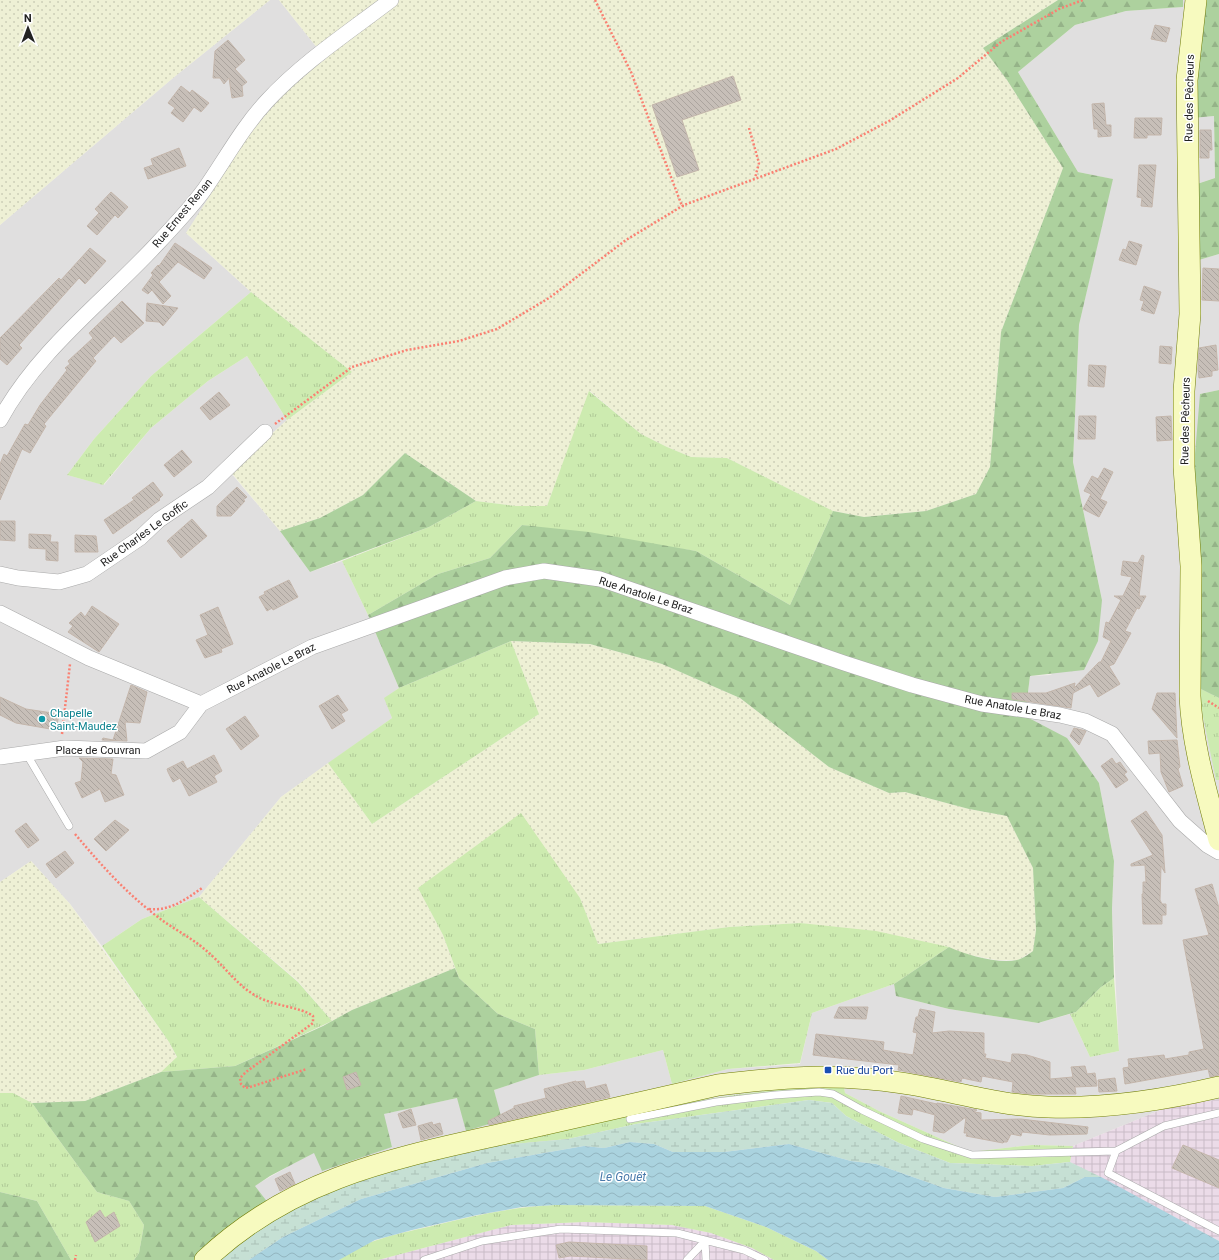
<svg xmlns="http://www.w3.org/2000/svg" width="1219" height="1260" font-family="Roboto,sans-serif">
<style>
.residential{fill:#e0dfdf}
.industrial{fill:url(#industrial-grid)}
.farmland{fill:url(#farmland-dots)}
.grass{fill:url(#grass-tufts)}
.forest{fill:url(#forest-firs)}
.wetland{fill:url(#wetland-marsh)}
.water{fill:url(#water-waves)}
.building{fill:url(#building-back-hatch);stroke:#c4b6ab}
.lines{fill:none;stroke-linecap:round;stroke-linejoin:round}
.lane-casing{stroke:#a9a9a9;stroke-width:8}
.street-casing{stroke:#a9a9a9;stroke-width:16}
.secondary-casing{stroke:#707d05;stroke-width:22}
.path{stroke:#fa8072;stroke-width:2.5;stroke-dasharray:2 2;stroke-linecap:butt}
.lane{stroke:#fff;stroke-width:7}
.street{stroke:#fff;stroke-width:15}
.secondary{stroke:#f7fabf;stroke-width:21}
.culture-dot{fill:#0f9aa8;stroke:#fff;stroke-width:1.5}
.transit-dot{fill:#1a4fb4;stroke:#fff;stroke-width:1.5}
.labels{text-anchor:middle;stroke-width:3;stroke-linejoin:round;paint-order:stroke}
.street-label{font-size:11px;fill:#222;stroke:#fff}
.culture-label{font-size:11px;fill:#0d838f;stroke:#fff;text-anchor:start}
.transit-label{font-size:11px;fill:#164399;stroke:#fff;text-anchor:start}
.water-label{font-size:12px;font-style:italic;fill:#4a7aab;stroke:#fff}
</style>
<defs>
<pattern id="industrial-grid" width="8" height="8" patternUnits="userSpaceOnUse"><rect width="8" height="8" fill="#ebdbe8"/><path d="M0 4h8M4 0v8" fill="none" stroke="#c9bcc7"/></pattern>
<pattern id="farmland-dots" width="8" height="8" patternUnits="userSpaceOnUse"><rect width="8" height="8" fill="#eef0d5"/><path d="M2 2h.1M6 6h.1" fill="none" stroke="#ccceb7" stroke-width="1.8" stroke-linecap="round"/></pattern>
<pattern id="grass-tufts" width="24" height="20" patternUnits="userSpaceOnUse"><rect width="24" height="20" fill="#cdebb0"/><path d="M3 7l-1-3M5 7V3M7 7l1-3M15 17l-1-3M17 17v-4M19 17l1-3" fill="none" stroke="#b0c997"/></pattern>
<pattern id="forest-firs" width="22" height="20" patternUnits="userSpaceOnUse"><rect width="22" height="20" fill="#add19e"/><path d="M5 1l3.5 6h-7zM16 11l3.5 6h-7z" fill="#95b388"/></pattern>
<pattern id="wetland-marsh" width="20" height="14" patternUnits="userSpaceOnUse"><rect width="20" height="14" fill="#c6e0d4"/><path d="M1 5h8M5 5V1M11 12h8M15 12V8" fill="none" stroke="#aac0b6"/></pattern>
<pattern id="water-waves" width="16" height="10" patternUnits="userSpaceOnUse"><rect width="16" height="10" fill="#aad3df"/><path d="M0 5q4-4 8 0t8 0" fill="none" stroke="#92b5bf"/></pattern>
<pattern id="building-back-hatch" width="6" height="6" patternUnits="userSpaceOnUse"><rect width="6" height="6" fill="#c7bfb8"/><path d="M-1 5l2 2M0 0l6 6M5-1l2 2" fill="none" stroke="#aba49e"/></pattern>
</defs>
<rect width="100%" height="100%" fill="#f2efe9"/>
<!-- residential -->
<path class="residential" d="M 270,0 L 279,0 L 326,59 L 298,78 L 186,233 L 251,292 L 151,376 L 94,439 L 67,475 L 104,485 L 151,428 L 208,381 L 247,356 L 287,420 L 230,472 L 280,531 L 310,572 L 342,561 L 368,615 L 399,688 L 385,698 L 392,718 L 281,797 L 199,897 L 142,919 L 102,946 L 70,904 L 31,861 L 0,882 L 0,225 L 173,78 Z
M 1183,0 L 1205,0 L 1193,118 L 1214,116 L 1215,178 L 1197,184 L 1199,260 L 1219,254 L 1219,390 L 1200,394 L 1216,780 L 1219,780 L 1219,1099 L 1163,1109 L 1073,1146 L 1032,1145 L 970,1152 L 879,1111 L 845,1093 L 844,1087 L 788,1089 L 717,1097 L 276,1213 L 254,1186 L 314,1152 L 392,1147 L 383,1114 L 457,1098 L 501,1120 L 494,1090 L 539,1075 L 584,1070 L 663,1050 L 672,1084 L 728,1069 L 800,1064 L 812,1013 L 894,984 L 896,996 L 949,1009 L 1038,1023 L 1070,1014 L 1090,1057 L 1119,1051 L 1112,909 L 1114,861 L 1099,783 L 1025,716 L 1030,676 L 1051,675 L 1102,600 L 1073,462 L 1079,325 L 1112,179 L 1078,172 L 1018,72 L 1075,25 L 1126,11 L 1183,7 Z"/>
<!-- industrial -->
<path class="industrial" d="M 1219,1099 L 1219,1241 L 1070,1162 L 1073,1146 L 1163,1109 Z
M 585,1222 L 672,1225 L 711,1233 L 752,1248 L 774,1260 L 378,1260 L 511,1225 Z"/>
<!-- farmland -->
<path class="farmland" d="M 0,0 L 270,0 L 173,78 L 0,225 Z
M 279,0 L 1058,0 L 983,48 L 1007,80 L 1063,168 L 1001,332 L 990,467 L 976,494 L 926,511 L 864,517 L 833,511 L 727,458 L 691,457 L 667,447 L 641,434 L 590,391 L 547,506 L 516,506 L 476,501 L 405,453 L 363,495 L 320,518 L 280,531 L 230,471 L 287,420 L 352,372 L 251,292 L 186,233 L 253,128 L 298,78 L 326,59 Z
M 511,641 L 590,644 L 662,664 L 740,698 L 829,767 L 889,793 L 905,792 L 969,809 L 1007,816 L 1033,868 L 1036,930 L 1033,951 L 1018,960 L 996,960 L 961,953 L 949,947 L 800,923 L 729,927 L 598,944 L 580,898 L 418,888 L 443,935 L 455,968 L 352,1010 L 332,1021 L 298,981 L 199,897 L 281,797 L 328,763 L 372,824 L 539,714 Z
M 31,861 L 70,904 L 169,1042 L 177,1058 L 161,1072 L 85,1101 L 32,1103 L 13,1093 L 0,1093 L 0,882 Z"/>
<!-- grass -->
<path class="grass" d="M 251,292 L 352,372 L 287,420 L 247,356 L 208,381 L 151,428 L 103,485 L 67,475 L 94,439 L 151,376 Z
M 589,391 L 641,434 L 667,447 L 691,457 L 727,458 L 833,511 L 790,605 L 696,551 L 522,525 L 490,558 L 438,574 L 368,615 L 342,561 L 429,527 L 476,501 L 516,506 L 547,506 Z
M 511,641 L 539,714 L 372,824 L 328,763 L 392,718 L 384,698 L 399,688 Z
M 1197,687 L 1219,698 L 1219,780 L 1216,780 Z
M 521,813 L 580,898 L 598,944 L 729,927 L 800,923 L 876,931 L 949,947 L 894,984 L 812,1013 L 800,1063 L 728,1069 L 672,1084 L 663,1050 L 584,1070 L 539,1075 L 535,1029 L 498,1014 L 459,978 L 443,935 L 418,888 Z
M 199,897 L 298,982 L 332,1021 L 235,1066 L 161,1072 L 177,1057 L 169,1042 L 102,946 L 142,919 Z
M 1114,978 L 1119,1051 L 1090,1057 L 1070,1014 L 1076,1012 L 1101,987 Z
M 844,1087 L 845,1093 L 879,1111 L 970,1152 L 1032,1145 L 1073,1146 L 1070,1162 L 1032,1166 L 950,1163 L 899,1143 L 846,1116 L 832,1103 L 809,1100 L 636,1124 L 568,1139 L 481,1147 C 582,1124 683,1098 787,1089 C 806,1087 825,1088 844,1087 Z
M 0,1093 L 13,1093 L 32,1103 L 97,1192 L 129,1201 L 144,1225 L 139,1253 L 134,1260 L 71,1260 L 37,1201 L 0,1192 Z
M 555,1205 L 705,1206 L 766,1227 L 816,1251 L 828,1260 L 774,1260 L 752,1248 L 711,1233 L 672,1225 L 585,1222 L 511,1225 L 378,1260 L 339,1260 C 364,1240 397,1234 428,1227 C 470,1216 511,1207 555,1205 Z"/>
<!-- forest -->
<path class="forest" d="M 1058,0 L 1183,0 L 1183,7 L 1126,11 L 1075,25 L 1018,72 L 1078,172 L 1113,179 L 1079,325 L 1073,462 L 1102,600 L 1098,641 L 1084,670 L 1030,676 L 1025,716 L 1067,738 L 1099,783 L 1114,861 L 1112,909 L 1114,978 L 1101,987 L 1076,1012 L 1038,1023 L 949,1009 L 896,996 L 894,984 L 949,947 C 966,955 998,964 1017,960 C 1022,959 1029,954 1033,951 L 1036,930 L 1033,868 L 1007,816 L 969,809 L 905,792 L 889,793 L 829,767 L 740,698 L 662,664 L 590,644 L 511,641 L 399,688 L 368,615 L 438,574 L 490,558 L 522,525 L 589,532 L 696,551 L 790,605 L 833,511 L 864,517 L 926,511 L 976,494 L 990,467 L 1001,332 L 1063,168 L 1007,80 L 983,48 Z
M 1205,0 L 1219,0 L 1219,254 L 1199,260 L 1197,184 L 1215,178 L 1214,116 L 1193,118 Z
M 1219,390 L 1219,698 L 1197,687 L 1194,466 L 1200,394 Z
M 405,453 L 476,501 L 429,527 L 310,572 L 280,531 L 320,518 L 363,495 Z
M 455,968 L 459,978 L 498,1014 L 535,1029 L 539,1075 L 494,1090 L 502,1120 L 466,1131 L 457,1098 L 384,1114 L 392,1147 L 322,1171 L 314,1153 L 270,1176 L 255,1186 L 276,1213 L 220,1260 L 134,1260 L 139,1253 L 144,1225 L 129,1201 L 97,1192 L 32,1103 L 85,1101 L 161,1072 L 235,1066 L 323,1026 L 352,1010 Z
M 0,1192 L 37,1201 L 71,1260 L 0,1260 Z"/>
<!-- wetland -->
<path class="wetland" d="M 809,1100 L 832,1103 L 846,1116 L 899,1143 L 950,1163 L 1032,1166 L 1070,1162 L 1101,1177 L 1085,1177 L 1063,1188 L 995,1197 L 944,1188 L 876,1164 L 851,1161 L 789,1144 L 724,1152 L 673,1152 L 654,1144 L 630,1142 L 604,1148 L 584,1146 L 487,1163 L 361,1199 L 283,1237 L 249,1260 L 220,1260 L 276,1213 L 366,1176 L 481,1147 L 568,1139 L 636,1124 Z"/>
<!-- water -->
<path class="water" d="M 630,1142 L 654,1144 L 673,1152 L 724,1152 L 789,1144 L 851,1161 L 876,1164 L 944,1188 L 995,1197 L 1063,1188 L 1085,1177 L 1101,1177 L 1219,1241 L 1219,1260 L 828,1260 L 816,1251 L 766,1227 L 705,1206 L 555,1205 L 522,1207 L 477,1215 L 412,1230 L 375,1240 L 339,1260 L 249,1260 L 283,1237 L 361,1199 L 487,1163 L 584,1146 L 604,1148 Z"/>
<!-- building -->
<path class="building" d="M 1155,25 L 1170,28 L 1166,42 L 1151,39 Z
M 228,40 L 245,60 L 235,69 L 247,82 L 242,86 L 243,96 L 232,98 L 229,78 L 224,84 L 220,78 L 213,78 L 215,51 Z
M 733,76 L 741,100 L 682,120 L 699,170 L 677,177 L 652,105 Z
M 181,86 L 190,93 L 192,90 L 209,103 L 201,112 L 194,107 L 183,122 L 171,113 L 175,108 L 168,103 Z
M 1104,103 L 1106,125 L 1111,125 L 1111,136 L 1098,137 L 1098,129 L 1094,129 L 1092,104 Z
M 1135,118 L 1162,118 L 1161,135 L 1147,135 L 1147,138 L 1134,138 Z
M 1200,130 L 1211,130 L 1212,150 L 1209,150 L 1209,158 L 1200,158 Z
M 179,148 L 186,166 L 148,179 L 144,168 L 153,165 L 151,159 Z
M 1139,165 L 1156,165 L 1152,207 L 1141,206 L 1142,198 L 1137,197 Z
M 111,192 L 128,207 L 118,218 L 115,215 L 97,235 L 87,226 L 99,213 L 95,209 Z
M 1129,241 L 1142,245 L 1136,265 L 1119,260 L 1123,249 L 1126,250 Z
M 175,243 L 212,268 L 204,279 L 178,262 L 159,282 L 171,296 L 163,304 L 152,290 L 148,294 L 142,290 L 153,275 L 151,273 L 158,265 L 159,266 Z
M 90,248 L 106,261 L 85,284 L 79,278 L 19,345 L 22,348 L 7,365 L 0,359 L 0,338 L 59,278 L 61,280 Z
M 1203,268 L 1219,269 L 1219,301 L 1202,300 Z
M 1144,286 L 1161,292 L 1154,314 L 1141,310 L 1144,301 L 1140,300 Z
M 122,301 L 144,323 L 121,343 L 114,336 L 93,358 L 96,361 L 44,424 L 46,426 L 30,453 L 22,449 L 0,500 L 0,464 L 4,454 L 7,456 L 25,424 L 28,425 L 40,405 L 67,370 L 65,368 L 70,364 L 68,361 L 93,338 L 89,333 Z
M 147,303 L 178,308 L 163,326 L 159,322 L 146,321 Z
M 1216,345 L 1218,370 L 1212,371 L 1212,376 L 1199,378 L 1198,369 L 1199,348 Z
M 1160,346 L 1172,347 L 1171,364 L 1159,363 Z
M 1089,365 L 1106,366 L 1104,387 L 1088,386 Z
M 219,392 L 230,405 L 210,420 L 200,408 Z
M 1079,416 L 1096,416 L 1095,439 L 1078,439 Z
M 1171,416 L 1172,440 L 1157,441 L 1156,417 Z
M 182,450 L 192,462 L 174,477 L 164,465 Z
M 1104,468 L 1113,472 L 1100,499 L 1107,502 L 1099,517 L 1083,509 L 1091,494 L 1084,491 L 1092,476 L 1098,479 Z
M 153,482 L 163,495 L 159,499 L 160,500 L 113,534 L 104,520 L 134,500 L 132,498 Z
M 237,487 L 247,497 L 243,500 L 245,501 L 231,516 L 217,516 L 217,506 Z
M 192,519 L 207,536 L 181,558 L 167,541 Z
M 0,521 L 15,521 L 15,541 L 0,540 Z
M 29,534 L 51,535 L 50,542 L 58,542 L 58,561 L 46,560 L 46,549 L 29,548 Z
M 75,535 L 96,536 L 98,552 L 75,552 Z
M 1142,555 L 1144,556 L 1139,596 L 1146,596 L 1139,609 L 1137,608 L 1125,631 L 1131,633 L 1114,664 L 1109,666 L 1120,684 L 1098,697 L 1090,684 L 1073,693 L 1071,708 L 1012,699 L 1012,693 L 1046,693 L 1075,683 L 1074,688 L 1099,662 L 1101,662 L 1111,641 L 1103,637 L 1106,622 L 1109,623 L 1121,600 L 1114,596 L 1123,596 L 1132,577 L 1121,575 L 1123,561 L 1138,563 Z
M 289,580 L 298,597 L 273,610 L 272,608 L 267,611 L 259,597 L 265,594 L 264,592 Z
M 92,606 L 119,624 L 99,652 L 68,632 L 73,626 L 69,623 L 81,612 L 85,617 Z
M 218,607 L 233,644 L 221,649 L 222,652 L 205,658 L 196,640 L 208,635 L 200,615 Z
M 131,685 L 147,692 L 140,723 L 125,722 L 127,741 L 102,740 L 103,738 L 113,740 Z
M 1157,693 L 1175,693 L 1177,738 L 1152,709 Z
M 338,695 L 348,710 L 341,714 L 345,721 L 332,729 L 319,706 Z
M 0,697 L 26,709 L 59,714 L 56,730 L 16,723 L 0,715 Z
M 245,716 L 259,736 L 241,750 L 226,729 Z
M 1074,728 L 1086,731 L 1079,745 L 1070,736 Z
M 1177,740 L 1180,767 L 1178,769 L 1183,786 L 1169,792 L 1161,772 L 1160,753 L 1149,754 L 1148,741 Z
M 214,755 L 222,771 L 214,776 L 217,782 L 189,796 L 180,778 L 173,782 L 168,772 L 167,769 L 183,761 L 187,769 Z
M 79,758 L 113,759 L 111,774 L 116,775 L 124,795 L 105,802 L 100,789 L 82,798 L 75,783 L 81,781 L 83,762 Z
M 1112,758 L 1116,764 L 1120,762 L 1127,772 L 1124,774 L 1128,780 L 1116,788 L 1101,766 Z
M 1146,811 L 1162,835 L 1165,873 L 1161,866 L 1160,900 L 1162,904 L 1166,904 L 1166,915 L 1162,915 L 1162,924 L 1143,924 L 1142,894 L 1143,894 L 1143,882 L 1146,882 L 1145,865 L 1131,866 L 1131,864 L 1153,855 L 1131,821 Z
M 115,820 L 129,830 L 106,851 L 94,839 Z
M 26,823 L 39,840 L 28,848 L 15,831 Z
M 65,851 L 74,863 L 56,878 L 46,864 Z
M 1212,884 L 1219,908 L 1219,1075 L 1210,1077 L 1208,1069 L 1125,1084 L 1123,1068 L 1129,1067 L 1128,1059 L 1164,1055 L 1165,1059 L 1189,1055 L 1189,1052 L 1204,1049 L 1183,940 L 1209,935 L 1195,889 Z
M 839,1007 L 868,1007 L 866,1019 L 834,1018 Z
M 920,1009 L 935,1012 L 932,1033 L 949,1031 L 984,1033 L 984,1054 L 986,1054 L 985,1058 L 1011,1063 L 1012,1054 L 1018,1054 L 1027,1055 L 1050,1062 L 1050,1079 L 1073,1077 L 1071,1067 L 1085,1066 L 1087,1074 L 1095,1073 L 1097,1086 L 1075,1087 L 1076,1094 L 1031,1094 L 1012,1092 L 1013,1082 L 982,1076 L 981,1082 L 962,1078 L 961,1082 L 898,1070 L 899,1065 L 813,1055 L 816,1034 L 884,1042 L 883,1050 L 913,1055 L 917,1033 L 913,1032 L 916,1017 L 918,1017 Z
M 356,1072 L 361,1085 L 347,1090 L 343,1077 Z
M 1115,1078 L 1117,1091 L 1099,1092 L 1098,1080 Z
M 576,1081 L 576,1082 L 584,1081 L 586,1089 L 606,1084 L 610,1097 L 489,1125 L 488,1121 L 514,1108 L 514,1106 L 546,1098 L 544,1089 Z
M 901,1096 L 937,1104 L 937,1103 L 977,1110 L 974,1112 L 981,1113 L 981,1120 L 1021,1119 L 1088,1127 L 1087,1134 L 1050,1135 L 1022,1132 L 1021,1136 L 1011,1134 L 1007,1142 L 1004,1142 L 1003,1143 L 966,1136 L 967,1133 L 964,1133 L 966,1117 L 944,1133 L 933,1131 L 935,1115 L 913,1109 L 912,1115 L 898,1113 Z
M 411,1109 L 416,1125 L 403,1128 L 398,1114 Z
M 432,1122 L 433,1125 L 440,1123 L 443,1134 L 421,1140 L 418,1126 Z
M 1183,1145 L 1219,1160 L 1219,1188 L 1172,1168 Z
M 290,1172 L 295,1184 L 280,1191 L 275,1179 Z
M 100,1210 L 105,1218 L 114,1212 L 120,1226 L 95,1242 L 86,1222 Z
M 569,1242 L 647,1246 L 647,1260 L 570,1256 L 559,1258 L 556,1245 Z"/>
<g class="lines">
<defs>
<path id="lane" d="M 26,753 L 69,826
M 630,1119 L 716,1102 L 775,1095 L 819,1092 L 833,1094 L 862,1110 L 923,1139 L 972,1155 L 1116,1151 L 1164,1126 L 1219,1113
M 1116,1151 L 1108,1173 L 1219,1231
M 705,1241 L 706,1260
M 424,1260 L 482,1241 L 561,1229 L 677,1233 L 744,1250 L 765,1260
M 687,1260 L 705,1241"/>
<path id="street" d="M 0,420 C 37,351 103,302 156,245 C 173,227 190,209 204,190 C 225,160 242,128 267,101 C 303,62 349,32 391,0
M 0,574 L 18,578 L 59,582 L 87,574 L 140,538 L 159,520 L 208,487 L 265,432
M 0,613 L 89,658 L 201,704
M 0,757 L 65,748 L 146,751 L 180,732 L 201,704 L 312,647 L 505,578 L 544,571 L 600,579 L 844,663 L 912,685 L 982,704 L 1060,715 L 1085,721 L 1112,734 L 1180,821 L 1207,845 L 1219,852"/>
<path id="secondary" d="M 1196,0 L 1187,80 L 1190,314 L 1184,391 L 1184,467 L 1191,566 L 1190,696 C 1192,745 1207,793 1219,840
M 205,1260 C 294,1176 396,1158 511,1132 C 580,1117 649,1101 718,1085 C 782,1077 838,1073 902,1083 C 950,1090 999,1106 1048,1107 C 1105,1109 1164,1100 1219,1087"/>
</defs>
<!-- lane casing -->
<use href="#lane" class="lane-casing"/>
<!-- street casing -->
<use href="#street" class="street-casing"/>
<!-- secondary casing -->
<use href="#secondary" class="secondary-casing"/>
<!-- path -->
<path class="path" d="M 595,0 L 631,72 L 682,206 L 684,206
M 749,128 L 759,163 L 755,178
M 275,424 L 352,367 L 407,350 L 459,341 L 497,329 L 549,298 L 626,240 L 684,205 L 836,149 L 889,121 L 958,78 L 1001,42 L 1059,9 L 1083,0
M 1208,701 L 1219,708
M 62,734 L 70,664
M 75,834 C 102,866 125,892 159,918 C 175,930 194,939 209,953 C 225,967 237,985 256,996 C 273,1006 301,1007 313,1016 L 313,1023 L 246,1072 L 240,1078 L 241,1084 L 245,1088 L 250,1087 L 307,1069
M 149,909 C 170,911 185,900 202,888
M 75,1260 L 76,1255"/>
<!-- lane -->
<use href="#lane" class="lane"/>
<!-- street -->
<use href="#street" class="street"/>
<!-- secondary -->
<use href="#secondary" class="secondary"/>
</g>
<!-- markers -->
<circle class="culture-dot" cx="42" cy="719" r="4"/>
<rect class="transit-dot" x="824" y="1066" width="8" height="8" rx="2"/>
<g class="labels">
<!-- street labels -->
<g class="street-label">
<text transform="translate(1189 98) rotate(-89)" y="4">Rue des Pêcheurs</text>
<text transform="translate(182 213) rotate(-50)" y="4">Rue Ernest Renan</text>
<text transform="translate(1185 421) rotate(-89)" y="4">Rue des Pêcheurs</text>
<text transform="translate(144 533) rotate(-36)" y="4">Rue Charles Le Goffic</text>
<text transform="translate(646 595) rotate(18)" y="4">Rue Anatole Le Braz</text>
<text transform="translate(271 668) rotate(-27)" y="4">Rue Anatole Le Braz</text>
<text transform="translate(1013 707) rotate(10)" y="4">Rue Anatole Le Braz</text>
<text x="98" y="754">Place de Couvran</text>
</g>
<!-- culture labels -->
<g class="culture-label">
<text x="50" y="717">Chapelle<tspan x="50" dy="13">Saint-Maudez</tspan></text>
</g>
<!-- transit labels -->
<g class="transit-label">
<text x="836" y="1074">Rue du Port</text>
</g>
<!-- water labels -->
<g class="water-label">
<text x="623" y="1181">Le Gouët</text>
</g>
</g>
<!-- north arrow -->
<g transform="translate(28 28) rotate(359)" stroke="#ffffff" stroke-width="3" paint-order="stroke">
<path d="M0-3L7 15L0 10L-7 15Z" fill="#222222"/>
<text y="-6" font-size="11" font-weight="bold" text-anchor="middle" fill="#222222">N</text>
</g>
</svg>
